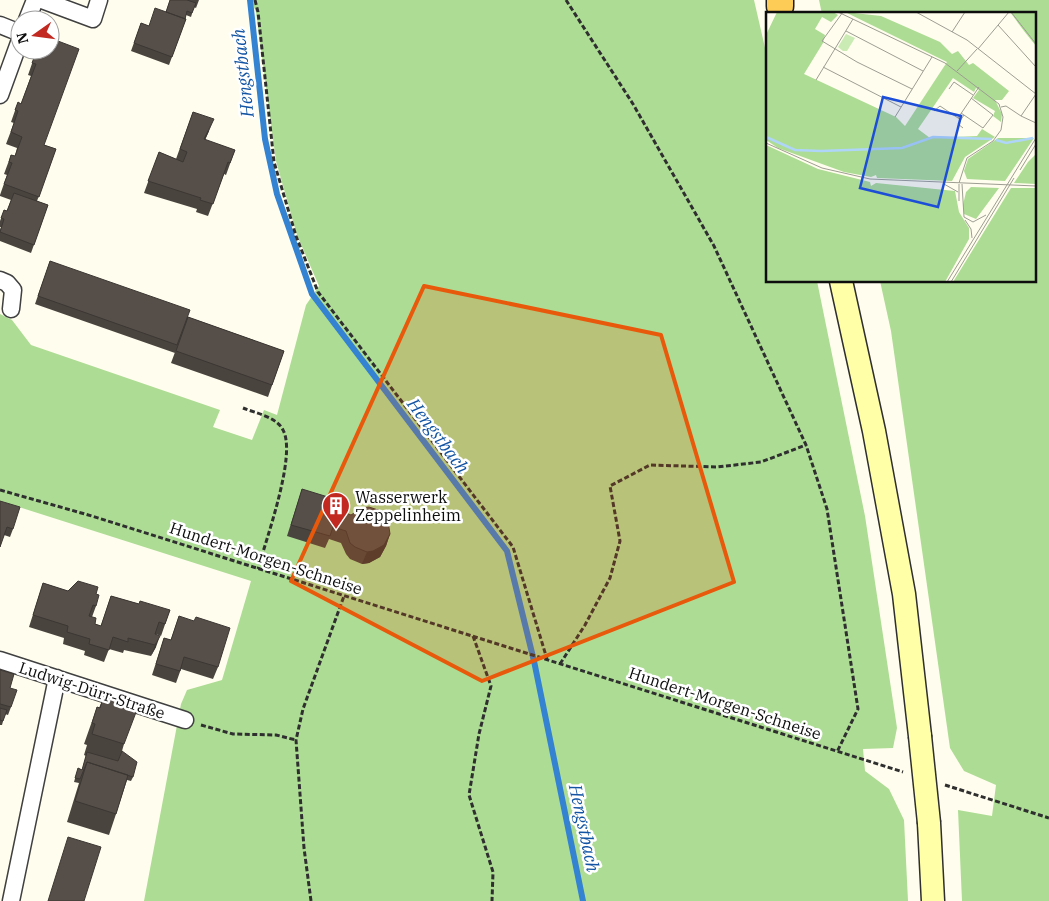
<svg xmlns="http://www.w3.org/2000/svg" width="1049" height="901" font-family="'IBM Plex Serif',serif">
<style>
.forest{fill:#addc94}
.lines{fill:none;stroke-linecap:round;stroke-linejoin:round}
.stream{stroke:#3482d2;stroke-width:6}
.minor-casing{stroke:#404040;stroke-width:19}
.secondary-casing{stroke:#2f2f2f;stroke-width:25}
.trunk-casing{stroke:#1e1e1e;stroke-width:29}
.path{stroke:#2f2f2f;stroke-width:3;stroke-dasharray:5 2.5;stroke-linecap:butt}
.minor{stroke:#fff;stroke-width:16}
.secondary{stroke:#ffffa8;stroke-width:22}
.trunk{stroke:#fccc57;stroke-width:26}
.secondary-bridge-casing{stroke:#2f2f2f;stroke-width:25;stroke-linecap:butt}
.secondary-bridge{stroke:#ffffa8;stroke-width:22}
.wall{fill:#4a443f}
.shaded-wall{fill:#3c3733}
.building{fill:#564f49;stroke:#3c3733}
.marked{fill:#e8590c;fill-opacity:0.2;stroke:#e8590c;stroke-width:4;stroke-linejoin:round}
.labels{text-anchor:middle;stroke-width:5;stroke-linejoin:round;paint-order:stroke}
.poi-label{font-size:16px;fill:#0d0d0d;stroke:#fff;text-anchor:start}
.street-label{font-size:16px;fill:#0d0d0d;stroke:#fff}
.water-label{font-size:18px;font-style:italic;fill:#1254a3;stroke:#fff}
.inset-river{fill:none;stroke:#afd5f8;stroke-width:2.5}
.inset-road{fill:none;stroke:#9e9d93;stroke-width:1}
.view{fill:#1d4ed8;fill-opacity:0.15;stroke:#1d4ed8;stroke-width:2.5}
.inset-edge{fill:none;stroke:#0d0d0d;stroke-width:2.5}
</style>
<rect width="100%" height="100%" fill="#fffded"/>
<!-- forest -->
<path class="forest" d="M 251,0 L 754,0 L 768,61 L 768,281 L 817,281 L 865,516 L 897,728 L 893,748 L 863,749 L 865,771 L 889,789 L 904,820 L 908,901 L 144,901 L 181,704 L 187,690 L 222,680 L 251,581 L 0,501 L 0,314 L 12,320 L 31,345 L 220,410 L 213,427 L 252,440 L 264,410 L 277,415 L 306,305 L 319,286 L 297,235 L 276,161 L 256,12 Z
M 819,0 L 1049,0 L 1049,901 L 962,901 L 958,810 L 992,816 L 996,785 L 964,771 L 950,748 L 891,331 L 880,281 L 1035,281 L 1035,14 L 822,14 Z"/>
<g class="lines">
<!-- stream -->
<path class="stream" d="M 250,0 L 265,139 L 277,194 L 312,294 L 507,551 L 534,661 L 583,901"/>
<defs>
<path id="minor" d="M 42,0 L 93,19 L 99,0
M 27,20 L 35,0
M 0,25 L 20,33
M 0,95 L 20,40
M 0,280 L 7,283 L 13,290 L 11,309
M 0,660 L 185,720
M 11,901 L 57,678"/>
<path id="secondary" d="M 841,281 L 874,431 L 904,594 L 920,736
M 929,823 L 933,901"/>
<path id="trunk" d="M 780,6 L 780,0"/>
</defs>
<!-- minor casing -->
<use href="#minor" class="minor-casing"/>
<!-- secondary casing -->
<use href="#secondary" class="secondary-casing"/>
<!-- trunk casing -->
<use href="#trunk" class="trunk-casing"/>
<!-- path -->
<path class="path" d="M 255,0 L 258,12 L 274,162 L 296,236 L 318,292 L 513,547 L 547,659
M 566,0 L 633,104 L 714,246 L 806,445 L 827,509 L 858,709 L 837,752
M 243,408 C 255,413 277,417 283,430 C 297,455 266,539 258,569
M 0,490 L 92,516 L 903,772
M 473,636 L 491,686 L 479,734 L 469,795 L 493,872 L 492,901
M 560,664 L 585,625 L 610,578 L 620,541 L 610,486 L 650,465 L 717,467 L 761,462 L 806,445
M 201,725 L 233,734 L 276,735 L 296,740
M 945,785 L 1049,818
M 311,901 L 304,848 L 296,740 L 303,709 L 344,596"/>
<!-- minor -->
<use href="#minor" class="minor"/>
<!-- secondary -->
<use href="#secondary" class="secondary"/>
<!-- trunk -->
<use href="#trunk" class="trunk"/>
<defs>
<path id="secondary-bridge" d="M 920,736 L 929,823"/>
</defs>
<!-- secondary-bridge casing -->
<use href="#secondary-bridge" class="secondary-bridge-casing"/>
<!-- secondary-bridge -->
<use href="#secondary-bridge" class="secondary-bridge"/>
</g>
<!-- wall -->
<path class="wall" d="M 170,0 L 199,0 L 196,8 L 194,7 L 191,17 L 186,15 L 185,19 L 186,19 L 169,65 L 131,51 L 141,23 L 149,26 L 166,12 Z
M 35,55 L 44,145 L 56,149 L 37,201 L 48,205 L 31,253 L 0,241 L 0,230 L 1,227 L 0,227 L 0,221 L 4,210 L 7,211 L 11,200 L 0,196 L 0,195 L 7,175 L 4,174 L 11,155 L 15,156 L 17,148 L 6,144 L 14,123 L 11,122 L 18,102 L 21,104 L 31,76 L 28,75 Z
M 193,112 L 209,131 L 205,140 L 235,150 L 226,175 L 224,174 L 208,216 L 196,212 L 197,209 L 144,193 L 159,152 L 176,159 Z
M 50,261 L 188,317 L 284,351 L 268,397 L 171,363 L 181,336 L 175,353 L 35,304 Z
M 302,489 L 338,510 L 390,534 L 386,546 L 380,557 L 369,563 L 362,564 L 350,559 L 346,554 L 341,543 L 329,539 L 325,548 L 287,536 Z
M 0,501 L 13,529 L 10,537 L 4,535 Z
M 43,583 L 68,591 L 96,594 L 96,606 L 92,617 L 95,624 L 101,626 L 111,596 L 139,604 L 170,610 L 161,636 L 156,634 L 156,647 L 151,656 L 124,650 L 123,653 L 109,649 L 104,662 L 84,655 L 85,651 L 63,644 L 64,638 L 29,627 Z
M 179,616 L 218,667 L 213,679 L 181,669 L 176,683 L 152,675 L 164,638 L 171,640 Z
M 0,670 L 10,688 L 11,707 L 8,715 L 5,714 L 2,725 L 0,725 Z
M 104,696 L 124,744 L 122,751 L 133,777 L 131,781 L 127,780 L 116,814 L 109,835 L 67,822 L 79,783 L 74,782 L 78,768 L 82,770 L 86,756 L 84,755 L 87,745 L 84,744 L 97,707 L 99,708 Z"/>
<!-- shaded-wall -->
<path class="shaded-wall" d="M 214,119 L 209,131 L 200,151 L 204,139 Z
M 390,534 L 386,546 L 380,557 L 369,563 L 362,564 L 367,552 Z
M 160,636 L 156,647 L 151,656 L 155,645 Z"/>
<!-- building -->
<path class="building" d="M 170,0 L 187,0 L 196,3 L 192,13 L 187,11 L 185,19 L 166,12 Z
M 155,8 L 186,19 L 172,57 L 134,43 L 141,23 L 149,26 Z
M 50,38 L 79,49 L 44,145 L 56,149 L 39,197 L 4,184 L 12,163 L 9,162 L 11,155 L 15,156 L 22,137 L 11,132 L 18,111 L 15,110 L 18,102 L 21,104 L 36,64 L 32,63 L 35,55 L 38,56 L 41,50 L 50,50 Z
M 193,112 L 214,119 L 204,139 L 235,150 L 230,163 L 228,162 L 213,204 L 200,200 L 201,198 L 148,181 L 159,152 L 183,162 L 187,152 L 180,149 Z
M 14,193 L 48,205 L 34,245 L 0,232 L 4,219 L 1,218 L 4,210 L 7,211 Z
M 50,261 L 190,310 L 177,345 L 38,296 Z
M 188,317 L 284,351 L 272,385 L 176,351 Z
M 302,489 L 341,501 L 338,510 L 351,515 L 362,508 L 369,507 L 381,511 L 388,521 L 390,534 L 384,545 L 373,551 L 367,552 L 355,547 L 350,543 L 346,531 L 333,527 L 330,536 L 291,525 Z
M 0,501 L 20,507 L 13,529 L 7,527 L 0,547 Z
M 78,581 L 98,587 L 96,594 L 99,595 L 96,606 L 93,605 L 89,616 L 96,618 L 95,624 L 101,626 L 111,596 L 139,604 L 140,601 L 170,610 L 165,624 L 159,622 L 155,634 L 160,636 L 155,645 L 128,638 L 128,642 L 113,637 L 109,650 L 89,644 L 90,639 L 67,632 L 68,626 L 33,615 L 43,583 L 68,591 Z
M 179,616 L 194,621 L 196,617 L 230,628 L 218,667 L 184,657 L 180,671 L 156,664 L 164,638 L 171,640 Z
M 0,670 L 14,674 L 10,688 L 17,690 L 11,707 L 0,704 Z
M 104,696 L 138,707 L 124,744 L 92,734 L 95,724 L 92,723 L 97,707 L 100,708 Z
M 0,708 L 7,710 L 3,721 L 0,720 Z
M 122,751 L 137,762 L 133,777 L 87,762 L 80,779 L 75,778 L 78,768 L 82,770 L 87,752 L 118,761 Z
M 87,762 L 128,775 L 116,814 L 75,801 Z
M 68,837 L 101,847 L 84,901 L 48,901 Z"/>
<!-- marked area -->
<path class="marked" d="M 424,286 L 661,335 L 734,582 L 482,681 L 291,581 Z"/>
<!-- icons -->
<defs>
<symbol id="building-pin" viewBox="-11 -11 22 30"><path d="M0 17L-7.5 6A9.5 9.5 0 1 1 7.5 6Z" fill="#c22920" stroke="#fff"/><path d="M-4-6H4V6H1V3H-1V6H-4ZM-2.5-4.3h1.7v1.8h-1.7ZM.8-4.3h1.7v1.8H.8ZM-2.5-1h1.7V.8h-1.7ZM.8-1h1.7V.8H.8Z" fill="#fff"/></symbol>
</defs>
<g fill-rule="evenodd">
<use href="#building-pin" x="320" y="490" width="32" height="43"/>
</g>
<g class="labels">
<!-- poi labels -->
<g class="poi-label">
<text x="355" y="503">Wasserwerk<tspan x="355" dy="18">Zeppelinheim</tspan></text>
</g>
<!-- street labels -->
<g class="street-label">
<text transform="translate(266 558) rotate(18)" y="6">Hundert-Morgen-Schneise</text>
<text transform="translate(92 690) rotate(18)" y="6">Ludwig-Dürr-Straße</text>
<text transform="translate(725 703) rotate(18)" y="6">Hundert-Morgen-Schneise</text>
</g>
<!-- water labels -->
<g class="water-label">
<text transform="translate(243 73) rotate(-96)" y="6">Hengstbach</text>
<text transform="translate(438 436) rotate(53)" y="6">Hengstbach</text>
<text transform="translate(584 828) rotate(78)" y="6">Hengstbach</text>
</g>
</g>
<!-- overview -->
<g transform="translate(766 12)">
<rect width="270" height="270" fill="#fffded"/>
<path d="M 80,22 L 89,26 L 81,39 L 77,39 L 72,35 Z" fill="#cbebb5"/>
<path d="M 11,0 L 67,0 L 72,3 L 65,10 L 56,5 L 49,17 L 59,23 L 57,31 L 38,62 L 130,105 L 139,114 L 181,50 L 79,0 L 115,4 L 174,30 L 186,42 L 192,39 L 203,53 L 207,51 L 243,79 L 236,88 L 229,88 L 236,102 L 235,110 L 227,104 L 229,99 L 207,86 L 213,78 L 210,76 L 208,80 L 187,66 L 152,117 L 164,126 L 211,124 L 216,117 L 229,125 L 199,145 L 186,169 L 111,166 L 110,163 L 105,165 L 78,160 L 12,136 L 0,128 L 0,23 ZM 244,0 L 270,0 L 270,34 L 258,19 ZM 232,126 L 268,126 L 239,169 L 201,167 L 198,159 L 202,147 ZM 0,133 L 52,157 L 104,170 L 105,174 L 110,171 L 189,179 L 193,200 L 203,216 L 203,227 L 179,270 L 0,270 ZM 270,142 L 270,172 L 248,171 L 262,150 ZM 205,175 L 233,176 L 210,207 L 198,202 L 197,193 L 200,180 ZM 245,176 L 270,176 L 270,270 L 187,270 Z" fill="#addc94"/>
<path class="inset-river" d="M 0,125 L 29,138 L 55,139 L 136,136 L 167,125 L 226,127M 230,128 L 240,131 L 267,126"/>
<path class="inset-road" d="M 72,0 L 179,51 L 233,92 L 237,105 L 235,118 L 227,129 L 201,146 L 193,171M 77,0 L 56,29 L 91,50 L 146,77M 150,0 L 201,28 L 270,82M 245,0 L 270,32M 232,13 L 270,55M 80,19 L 157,59M 186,20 L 199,0M 212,37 L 243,0M 57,55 L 135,95M 191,59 L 211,37M 50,68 L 87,7M 183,77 L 188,70 L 207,83M 235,95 L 240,94 L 255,104 L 270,82M 168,99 L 174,94 L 195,108M 195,101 L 217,116 L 227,103 L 205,86M 255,104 L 270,111M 129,105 L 166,45M 192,106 L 213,75M 197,116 L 192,112 L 198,103M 0,131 L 56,156 L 104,167 L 270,174M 254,158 L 270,132M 178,172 L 192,180M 193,172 L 193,189M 196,172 L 198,205 L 207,210 L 220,203M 199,208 L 205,217 L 206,226M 181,270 L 270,126M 185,270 L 248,166"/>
<path class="view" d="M 117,85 L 195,104 L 172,195 L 94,176 Z"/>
<rect width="270" height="270" class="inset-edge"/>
</g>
<!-- north arrow -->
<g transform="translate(35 35) rotate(256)"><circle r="24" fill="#ffffff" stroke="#9e9e9e"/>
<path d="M0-4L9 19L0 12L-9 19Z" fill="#c22920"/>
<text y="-8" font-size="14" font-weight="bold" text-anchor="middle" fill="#0d0d0d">N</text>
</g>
</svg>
